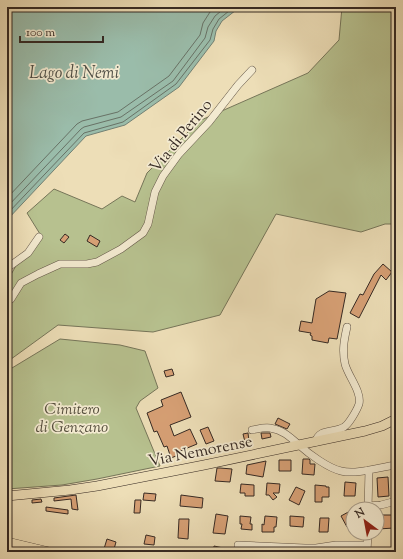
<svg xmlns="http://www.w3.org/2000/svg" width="403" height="559" font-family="'Sorts Mill Goudy',serif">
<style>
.green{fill:#b7c18f;stroke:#767559}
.water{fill:#9abcaa;stroke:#728174}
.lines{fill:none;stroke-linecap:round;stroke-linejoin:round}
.shore{stroke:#687266;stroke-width:1}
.building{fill:#d7a075;stroke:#352923}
.minor-casing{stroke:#635648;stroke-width:8}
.major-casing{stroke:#352923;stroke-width:10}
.minor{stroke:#f3ead0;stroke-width:7}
.major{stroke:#eddeb7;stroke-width:9}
.labels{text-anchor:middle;stroke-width:3.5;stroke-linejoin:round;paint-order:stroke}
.street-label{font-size:16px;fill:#352923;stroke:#f3ead0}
.park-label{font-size:16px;font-style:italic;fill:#564f3e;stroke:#f3ead0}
.water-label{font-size:17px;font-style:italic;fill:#4e4e45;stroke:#f3ead0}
</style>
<rect width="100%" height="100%" fill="#eddeb7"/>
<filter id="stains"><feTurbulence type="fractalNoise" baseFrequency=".005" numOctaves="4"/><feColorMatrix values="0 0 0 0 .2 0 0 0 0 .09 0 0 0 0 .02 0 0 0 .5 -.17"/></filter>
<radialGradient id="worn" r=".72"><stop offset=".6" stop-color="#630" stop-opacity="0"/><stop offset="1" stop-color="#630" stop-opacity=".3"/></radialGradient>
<!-- green -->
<path class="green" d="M 342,7 L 396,7 L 396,224 L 385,224 L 361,232 L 276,214 L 220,315 L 153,332 L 58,325 L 7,362 L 7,280 L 9,278 L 21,257 L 39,241 L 40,234 L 27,213 L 54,189 L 102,209 L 122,196 L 135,202 L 147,173 L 199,121 L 308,73 L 339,40 Z
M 60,339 L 120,345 L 145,351 L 158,388 L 140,401 L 136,408 L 160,466 L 97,479 L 62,485 L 7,489 L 7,371 Z"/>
<!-- water -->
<path class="water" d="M 7,7 L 240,7 L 222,21 L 216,31 L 214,41 L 179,87 L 125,125 L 86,136 L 7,220 Z"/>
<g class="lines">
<!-- shore -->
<path class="shore" d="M 7,198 L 77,124 L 82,121 L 118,112 L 169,76 L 200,35 L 203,23 L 210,12 L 216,7
M 7,207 L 81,129 L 84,127 L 121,117 L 173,81 L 205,38 L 208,27 L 215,16 L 226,7
M 7,214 L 84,133 L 123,122 L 176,84 L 210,40 L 213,29 L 219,19 L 234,7"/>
</g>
<!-- building -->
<path class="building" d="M 65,234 L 69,237 L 64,243 L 60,240 Z
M 90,235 L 100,241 L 97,247 L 87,241 Z
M 383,264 L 392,272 L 386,280 L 381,275 L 359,318 L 350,313 L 360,294 L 363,295 L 374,274 Z
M 329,291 L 346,293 L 337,339 L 329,338 L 328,343 L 312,340 L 312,336 L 310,335 L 311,333 L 299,331 L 301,321 L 312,323 L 316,299 Z
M 172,369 L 174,375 L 166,377 L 164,371 Z
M 181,392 L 191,417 L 170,425 L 174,436 L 190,429 L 197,444 L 180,451 L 181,454 L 171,458 L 167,446 L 164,447 L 157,431 L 154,432 L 147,413 L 163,406 L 161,400 Z
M 278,418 L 290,424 L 287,429 L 275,424 Z
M 208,427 L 214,441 L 206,444 L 200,430 Z
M 248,433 L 249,441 L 245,442 L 243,434 Z
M 261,433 L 270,433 L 271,437 L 262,439 Z
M 303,459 L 309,459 L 310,460 L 310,464 L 315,464 L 314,475 L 302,474 Z
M 279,460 L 291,460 L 291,471 L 279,471 Z
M 266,461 L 263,477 L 246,474 L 247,465 Z
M 217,468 L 220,468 L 232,469 L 230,482 L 215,481 Z
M 388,477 L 389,496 L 378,497 L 377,478 Z
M 345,482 L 356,483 L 355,496 L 344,496 Z
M 267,483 L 280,484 L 279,493 L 273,493 L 277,497 L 273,500 L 269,495 L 266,495 Z
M 241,484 L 254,485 L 254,496 L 245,496 L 245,493 L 240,493 Z
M 315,485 L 326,486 L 326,487 L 329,487 L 329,497 L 322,497 L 322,502 L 315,502 Z
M 296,487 L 305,491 L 299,505 L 289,500 Z
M 144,493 L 156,494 L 155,501 L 143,500 Z
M 76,495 L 78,510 L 72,509 L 71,499 L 54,501 L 54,498 Z
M 181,495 L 203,498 L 202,508 L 180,506 Z
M 41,499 L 42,502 L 32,503 L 32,500 Z
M 135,500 L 141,500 L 140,513 L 134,513 Z
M 46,507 L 68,510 L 68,514 L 46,511 Z
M 352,510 L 353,513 L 353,524 L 347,527 L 341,516 Z
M 216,514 L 228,516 L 225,534 L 213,533 Z
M 378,515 L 394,515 L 394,528 L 378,529 Z
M 240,516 L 251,517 L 250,524 L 252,524 L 252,530 L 241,529 L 242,524 L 240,524 Z
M 265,516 L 277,517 L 276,527 L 274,527 L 274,532 L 262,532 L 262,524 L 264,525 Z
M 290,516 L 304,517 L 303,527 L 290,526 Z
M 320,518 L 329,518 L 328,532 L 319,532 Z
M 179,519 L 189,519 L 188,539 L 178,538 Z
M 146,535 L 155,537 L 154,545 L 144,544 Z
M 107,539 L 116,542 L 114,549 L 111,548 L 110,552 L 103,552 Z
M 214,546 L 223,548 L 222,552 L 213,552 Z"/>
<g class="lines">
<defs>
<path id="minor" d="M 10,266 L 28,253 L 39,237
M 7,302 L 11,299 L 21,283 L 38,274 L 60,264 L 87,264 L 97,262 L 121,249 L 143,233 L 148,224 L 155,192 L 163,176 L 179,154 L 209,122 L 238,85 L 252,70
M 252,430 C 258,429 264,427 270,428 C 283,430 290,437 299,445 C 309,454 328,468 341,471 C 357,475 380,467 396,465
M 316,442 C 318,428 335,433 344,427 C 349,424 357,410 359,404 C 362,392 348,376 345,364 C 342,351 344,340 347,327
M 368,506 L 381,505 L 396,501
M 368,509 L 369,470
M 238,545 L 305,548 L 316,548 L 336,545 L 367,545
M 367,552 L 368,533"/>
<path id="major" d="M 7,496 L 70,490 L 97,486 L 204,465 L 365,431 L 382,426 L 396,419
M 7,542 L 49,552"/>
</defs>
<!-- minor casing -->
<use href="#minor" class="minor-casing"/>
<!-- major casing -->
<use href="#major" class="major-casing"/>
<!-- minor -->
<use href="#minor" class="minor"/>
<!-- major -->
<use href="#major" class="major"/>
</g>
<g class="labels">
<!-- street labels -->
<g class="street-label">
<text transform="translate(180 135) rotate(-51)" y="6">Via di Perino</text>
<text transform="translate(200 450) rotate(-11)" y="6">Via Nemorense</text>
</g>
<!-- park labels -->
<g class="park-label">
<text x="72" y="414">Cimitero<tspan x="72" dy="18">di Genzano</tspan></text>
</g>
<!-- water labels -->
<g class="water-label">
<text x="74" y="78">Lago di Nemi</text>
</g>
</g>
<!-- margin -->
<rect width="403" height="559" fill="none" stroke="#eddeb7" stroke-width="24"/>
<rect x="8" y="8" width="387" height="543" fill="none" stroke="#352923" stroke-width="2"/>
<rect x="12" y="12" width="379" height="535" fill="none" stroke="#352923"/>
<!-- north arrow -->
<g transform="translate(365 521) rotate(328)"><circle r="19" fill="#f3ead0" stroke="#a79d8b"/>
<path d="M0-3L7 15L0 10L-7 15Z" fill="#8f2418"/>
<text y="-6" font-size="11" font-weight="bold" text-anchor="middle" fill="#352923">N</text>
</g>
<!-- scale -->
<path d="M20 36v6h83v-6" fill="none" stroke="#352923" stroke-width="2"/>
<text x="26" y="36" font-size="12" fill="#352923" stroke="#f3ead0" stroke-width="3" paint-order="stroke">100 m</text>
<rect width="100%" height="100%" filter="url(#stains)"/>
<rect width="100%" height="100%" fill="url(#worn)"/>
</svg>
